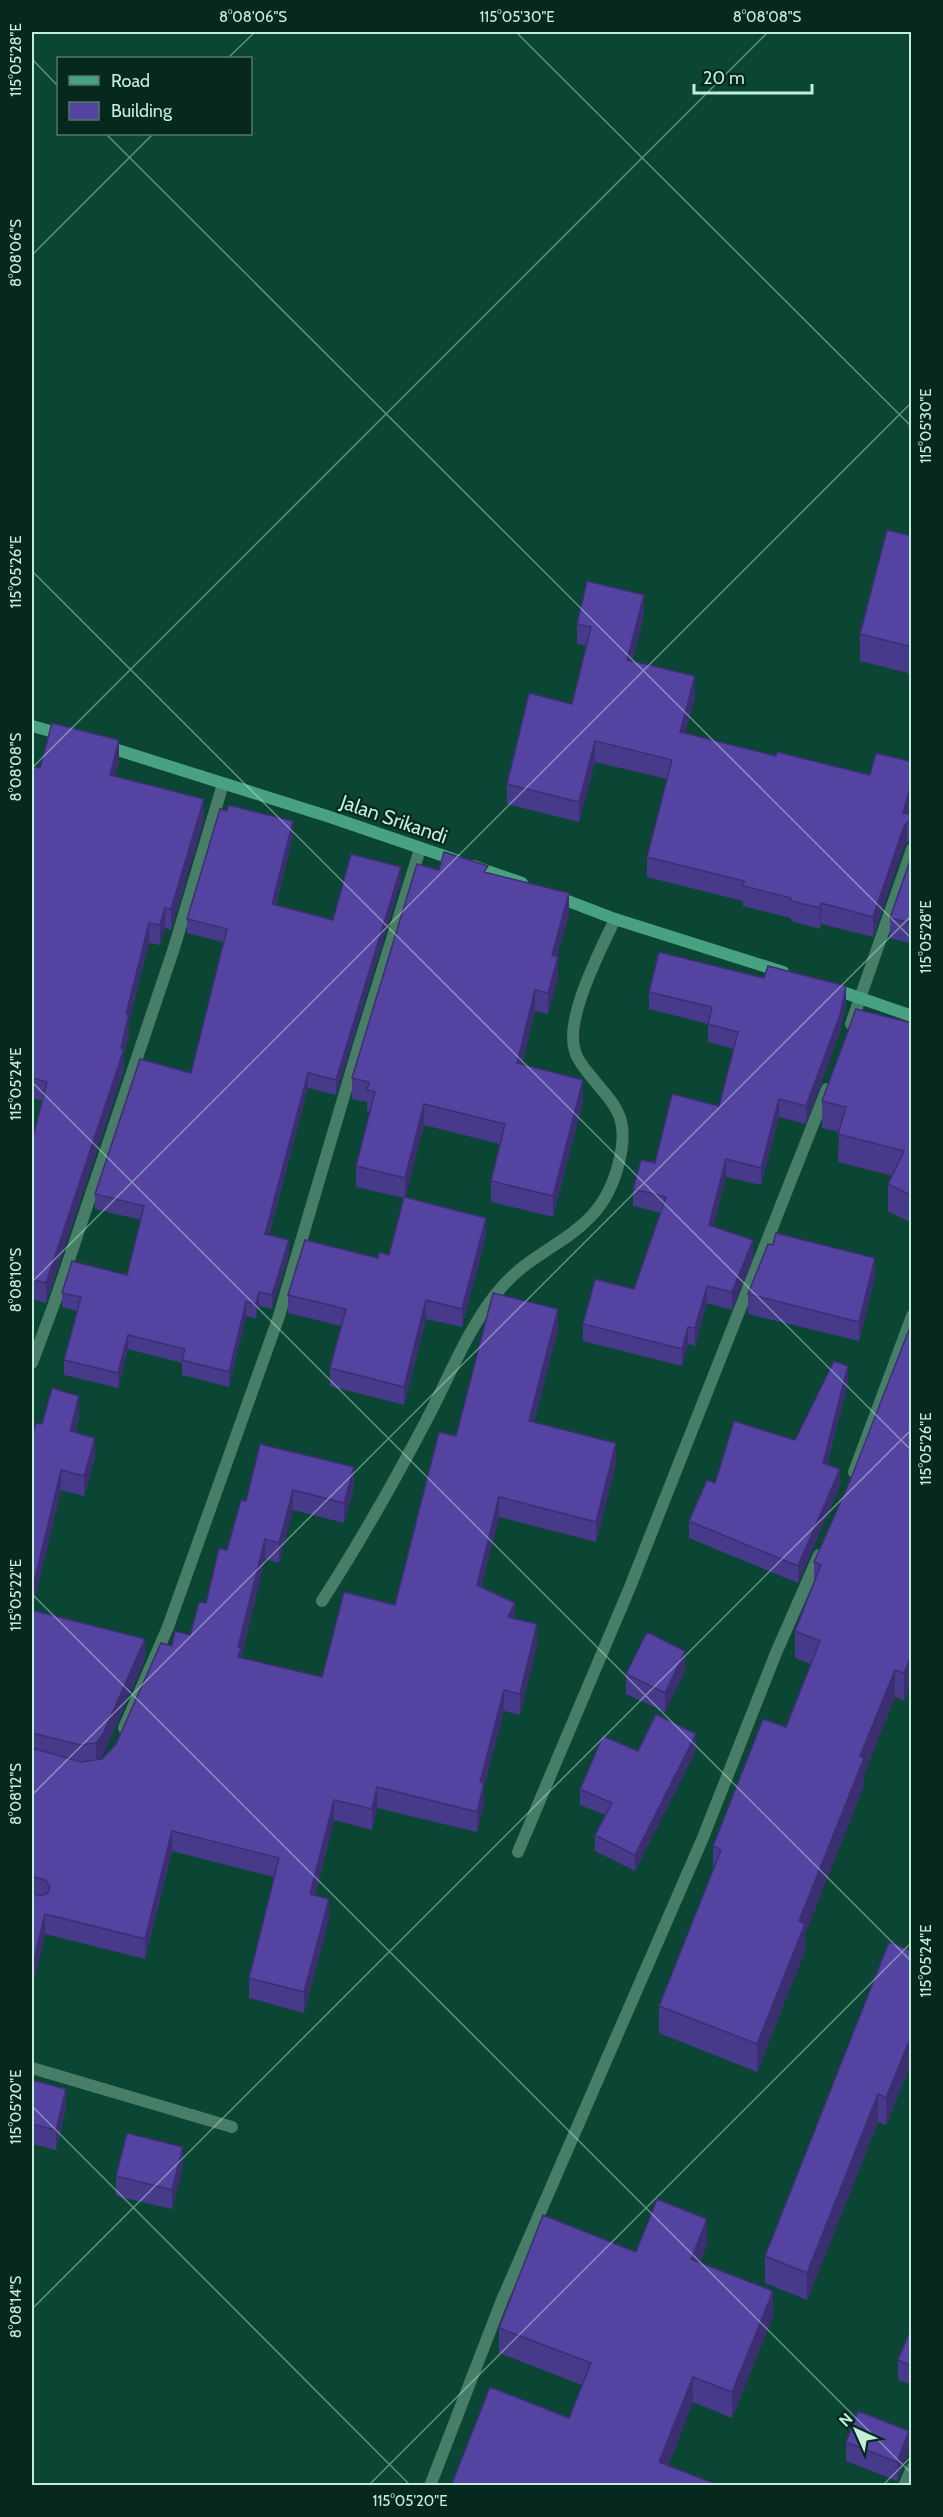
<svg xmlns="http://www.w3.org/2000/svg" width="943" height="2517" font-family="Cabin,sans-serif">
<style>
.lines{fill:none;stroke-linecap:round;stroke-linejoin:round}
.street{stroke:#487d68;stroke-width:12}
.secondary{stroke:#48a181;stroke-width:12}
.wall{fill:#483a8a}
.shaded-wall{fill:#3b2f71}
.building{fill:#5443a1;stroke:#3b2f71;stroke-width:1.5}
.ticks{fill:none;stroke:#c1efdb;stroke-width:1.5;stroke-opacity:0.45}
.labels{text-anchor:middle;stroke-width:4.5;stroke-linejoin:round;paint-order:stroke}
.street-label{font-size:20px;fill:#c1efdb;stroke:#07281d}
.neatline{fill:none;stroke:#c1efdb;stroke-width:2}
.ticks-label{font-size:15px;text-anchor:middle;fill:#c1efdb}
</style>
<rect width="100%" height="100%" fill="#0b4533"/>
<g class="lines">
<!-- street -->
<path class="street" d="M 851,1024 L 912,849
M 32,1363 L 54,1304 L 174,948 L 223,784
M 854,1472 L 912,1316
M 322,1601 C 360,1542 394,1482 426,1421 C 449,1378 466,1332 496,1294 C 538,1239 600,1242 619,1162 C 630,1117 616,1107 589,1074 C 584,1067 577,1060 575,1051 C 564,1019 601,949 615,919
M 124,1728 L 168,1627 L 279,1316 L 359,1045 L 420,849
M 518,1852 L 630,1587 L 827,1089
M 32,2068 L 232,2127
M 430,2486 L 502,2300 L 702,1840 L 776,1653 L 819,1555
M 904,2486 L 912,2468"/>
<!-- secondary -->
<path class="secondary" d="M 32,726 L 65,735
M 105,746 L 330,817 L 456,860
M 473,866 L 522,883
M 555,896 L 615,919 L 783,972
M 831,988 L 912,1016"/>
</g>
<!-- wall -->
<path class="wall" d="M 912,536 L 912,674 L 860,661 L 860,634 Z
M 644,615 L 632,661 L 695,697 L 685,733 L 776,756 L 870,775 L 912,762 L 912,802 L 908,814 L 912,815 L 912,842 L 907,842 L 904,846 L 873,937 L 821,924 L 820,929 L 791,921 L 791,918 L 743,906 L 743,901 L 647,877 L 647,857 L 667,779 L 595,762 L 579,822 L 507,804 L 507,784 L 572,704 L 586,646 L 577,644 L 577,624 Z
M 119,760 L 115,776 L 204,819 L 171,930 L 165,928 L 160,945 L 149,943 L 129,1021 L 129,1034 L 124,1054 L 124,1069 L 46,1303 L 32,1299 L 32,1141 L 42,1101 L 32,1098 L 32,766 L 40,768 Z
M 293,836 L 276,905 L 333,920 L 401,881 L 336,1095 L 308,1088 L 269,1235 L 289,1254 L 272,1309 L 259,1306 L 256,1319 L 246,1316 L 229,1387 L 182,1375 L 182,1363 L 128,1349 L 118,1388 L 64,1375 L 64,1360 L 77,1311 L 62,1307 L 62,1293 L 127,1275 L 141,1220 L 95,1209 L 95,1194 L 191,1073 L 223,942 L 187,933 L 187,919 Z
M 912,855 L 912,944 L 890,938 L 890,918 Z
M 439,870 L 488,873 L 569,914 L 557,956 L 558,977 L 548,1014 L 535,1011 L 522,1064 L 583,1101 L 553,1217 L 491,1202 L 491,1181 L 500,1144 L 424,1125 L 405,1197 L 486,1236 L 462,1327 L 426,1319 L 404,1405 L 330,1386 L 330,1368 L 341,1326 L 288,1313 L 288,1295 L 378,1258 L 389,1255 L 404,1198 L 356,1187 L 356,1166 L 370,1112 L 367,1111 L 367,1102 L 352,1099 L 352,1078 Z
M 649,992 L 846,1003 L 840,1032 L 806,1124 L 779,1117 L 761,1185 L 726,1177 L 713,1227 L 753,1258 L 732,1310 L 707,1303 L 695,1346 L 688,1344 L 682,1366 L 583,1341 L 583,1324 L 634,1289 L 661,1213 L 633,1206 L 633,1189 L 655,1163 L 719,1106 L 734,1049 L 708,1042 L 708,1024 L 649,1009 Z
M 912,1023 L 912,1223 L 888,1211 L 888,1184 L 893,1176 L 838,1162 L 839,1132 L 822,1128 L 822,1101 Z
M 773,1245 L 875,1277 L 859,1341 L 748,1314 L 748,1294 Z
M 912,1322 L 912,1681 L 904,1701 L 895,1697 L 864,1774 L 864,1785 L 805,1934 L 805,1951 L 757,2072 L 659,2033 L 659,2006 L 713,1869 L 713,1846 L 786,1727 L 811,1664 L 795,1658 L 795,1631 L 814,1584 L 814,1562 L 852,1476 Z
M 558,1329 L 534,1422 L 616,1463 L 596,1542 L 499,1517 L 481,1587 L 515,1619 L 537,1644 L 520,1715 L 504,1711 L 484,1786 L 484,1803 L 477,1832 L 377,1808 L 372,1830 L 334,1820 L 315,1896 L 329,1919 L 304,2013 L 249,1998 L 249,1978 L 274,1877 L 172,1851 L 145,1959 L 45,1934 L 32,1988 L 32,1438 L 42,1424 L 79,1416 L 75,1433 L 95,1458 L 84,1496 L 61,1490 L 32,1610 L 145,1659 L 103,1755 L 99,1759 L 102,1759 L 116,1744 L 172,1646 L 190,1635 L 206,1603 L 246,1501 L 260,1444 L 354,1487 L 344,1523 L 293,1510 L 279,1563 L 265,1559 L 241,1658 L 322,1677 L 395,1605 L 456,1436 Z
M 848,1383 L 827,1465 L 840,1486 L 798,1583 L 689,1538 L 689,1521 L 715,1483 L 795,1440 Z
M 685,1671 L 665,1712 L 626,1694 L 626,1674 Z
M 696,1750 L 635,1871 L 595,1851 L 595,1835 L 605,1815 L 580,1805 L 580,1789 L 638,1751 Z
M 912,1951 L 912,2061 L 886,2125 L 878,2122 L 807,2300 L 765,2283 L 765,2256 Z
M 32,2080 L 66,2109 L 56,2150 L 32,2144 Z
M 183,2166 L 172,2209 L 116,2196 L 116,2176 Z
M 707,2244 L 700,2263 L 773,2316 L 732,2418 L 693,2402 L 668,2466 L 716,2486 L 451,2486 L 569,2418 L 582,2385 L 499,2353 L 499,2328 L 636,2252 Z
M 912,2326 L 912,2385 L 898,2380 L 898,2360 Z
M 846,2442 L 909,2450 L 897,2481 L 846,2461 Z"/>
<!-- shaded-wall -->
<path class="shaded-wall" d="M 644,595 L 644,615 L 627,680 L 627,660 Z
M 695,676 L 695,697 L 680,752 L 680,732 Z
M 119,740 L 119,760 L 110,795 L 110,775 Z
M 595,741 L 595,762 L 579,822 L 579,802 Z
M 912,781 L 912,802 L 906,824 L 907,822 L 907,842 L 904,846 L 873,937 L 873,917 L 903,813 Z
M 204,799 L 204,819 L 171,930 L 171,909 Z
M 293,821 L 293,836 L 272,919 L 272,904 Z
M 401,867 L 401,881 L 336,1095 L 336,1080 Z
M 569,893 L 569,914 L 552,976 L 552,955 Z
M 821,903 L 821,924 L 820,929 L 820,908 Z
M 165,908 L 165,928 L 160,945 L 160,925 Z
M 149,923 L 149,943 L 129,1021 L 129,1034 L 124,1054 L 124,1069 L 46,1303 L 46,1283 L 121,1048 L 126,1014 Z
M 558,957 L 558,977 L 548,1014 L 548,993 Z
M 846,986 L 846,1003 L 840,1032 L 806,1124 L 806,1106 Z
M 535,990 L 535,1011 L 517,1084 L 517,1063 Z
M 308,1073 L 308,1088 L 265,1248 L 265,1234 Z
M 583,1080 L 583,1101 L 553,1217 L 553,1196 Z
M 779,1099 L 779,1117 L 761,1185 L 761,1168 Z
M 424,1104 L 424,1125 L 405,1199 L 405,1178 Z
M 726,1159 L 726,1177 L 709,1243 L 709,1225 Z
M 486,1218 L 486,1236 L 462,1327 L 462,1309 Z
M 289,1240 L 289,1254 L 272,1309 L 272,1295 Z
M 753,1240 L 753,1258 L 732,1310 L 732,1292 Z
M 875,1258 L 875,1277 L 859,1341 L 859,1322 Z
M 707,1286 L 707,1303 L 695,1346 L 695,1328 Z
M 259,1292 L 259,1306 L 256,1319 L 256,1304 Z
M 426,1300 L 426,1319 L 404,1405 L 404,1387 Z
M 246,1302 L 246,1316 L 229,1387 L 229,1372 Z
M 558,1309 L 558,1329 L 529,1441 L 529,1421 Z
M 688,1327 L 688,1344 L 682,1366 L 682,1349 Z
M 128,1335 L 128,1349 L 118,1388 L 118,1373 Z
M 848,1366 L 848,1383 L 823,1480 L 823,1463 Z
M 79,1396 L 79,1416 L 70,1452 L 70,1431 Z
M 95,1438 L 95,1458 L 84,1496 L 84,1476 Z
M 616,1443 L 616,1463 L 596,1542 L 596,1522 Z
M 354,1467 L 354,1487 L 344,1523 L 344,1503 Z
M 840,1469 L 840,1486 L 798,1583 L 798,1566 Z
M 61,1470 L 61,1490 L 32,1611 L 32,1591 Z
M 293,1490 L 293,1510 L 279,1563 L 279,1543 Z
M 499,1497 L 499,1517 L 477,1605 L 477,1585 Z
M 265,1539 L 265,1559 L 241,1659 L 238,1677 L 238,1647 Z
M 515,1603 L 515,1624 L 508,1617 Z
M 537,1624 L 537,1644 L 520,1715 L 520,1694 Z
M 145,1639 L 145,1659 L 103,1755 L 96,1763 L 96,1743 Z
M 685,1651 L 685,1671 L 665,1712 L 665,1693 Z
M 912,1654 L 912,1681 L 904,1701 L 904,1673 Z
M 895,1670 L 895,1697 L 864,1774 L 864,1785 L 805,1934 L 805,1951 L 757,2072 L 757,2044 L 799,1921 L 860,1756 Z
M 504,1690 L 504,1711 L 484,1786 L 484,1803 L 477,1832 L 477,1812 L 480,1782 Z
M 696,1734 L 696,1750 L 635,1871 L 635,1855 Z
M 377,1787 L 377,1808 L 372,1830 L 372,1809 Z
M 334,1800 L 334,1820 L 310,1915 L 310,1894 Z
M 172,1831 L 172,1851 L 145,1959 L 145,1939 Z
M 32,1877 L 34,1877 L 34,1897 L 32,1898 Z
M 329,1899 L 329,1919 L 304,2013 L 304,1992 Z
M 45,1914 L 45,1934 L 32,1988 L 32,1968 Z
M 912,2034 L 912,2061 L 886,2125 L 886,2098 Z
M 66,2089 L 66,2109 L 56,2150 L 56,2130 Z
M 878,2094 L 878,2122 L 807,2300 L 807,2273 Z
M 183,2147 L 183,2166 L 172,2209 L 172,2190 Z
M 707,2219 L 707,2244 L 691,2284 L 691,2259 Z
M 773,2291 L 773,2316 L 732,2418 L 732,2392 Z
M 693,2377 L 693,2402 L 660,2486 L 659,2462 Z
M 909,2431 L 909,2450 L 897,2481 L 897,2462 Z"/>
<!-- building -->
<path class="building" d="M 887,530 L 912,536 L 912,647 L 860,634 Z
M 587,581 L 644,595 L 627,660 L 695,676 L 680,732 L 776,756 L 777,752 L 870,775 L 876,753 L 912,762 L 912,781 L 903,813 L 912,815 L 912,821 L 907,822 L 904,826 L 873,917 L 821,903 L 820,908 L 791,901 L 791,898 L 743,886 L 744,881 L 647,857 L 672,760 L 595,741 L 579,802 L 507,784 L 529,693 L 572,704 L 591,627 L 577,624 Z
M 52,723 L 119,740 L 110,775 L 204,799 L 171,909 L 165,908 L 160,925 L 149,923 L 126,1014 L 129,1014 L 121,1048 L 124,1049 L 46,1283 L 32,1279 L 32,1141 L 47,1082 L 32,1078 L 32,766 L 40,768 Z
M 228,805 L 293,821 L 272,904 L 333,920 L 351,854 L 401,867 L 336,1080 L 308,1073 L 265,1234 L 289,1240 L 272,1295 L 259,1292 L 256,1304 L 246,1302 L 229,1372 L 182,1360 L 185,1349 L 128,1335 L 118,1373 L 64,1360 L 81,1297 L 62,1293 L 72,1261 L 127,1275 L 144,1206 L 95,1194 L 140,1059 L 191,1073 L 227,929 L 187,919 L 220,809 L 227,811 Z
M 444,852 L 488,866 L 484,872 L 569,893 L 552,955 L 558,957 L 548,993 L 535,990 L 517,1063 L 583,1080 L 553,1196 L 491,1181 L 505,1124 L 424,1104 L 405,1178 L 356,1166 L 375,1092 L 367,1090 L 369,1082 L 352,1078 L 417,864 L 439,870 Z
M 912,855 L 912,923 L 890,918 Z
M 659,952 L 764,978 L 768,966 L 846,986 L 840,1015 L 806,1106 L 779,1099 L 761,1168 L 726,1159 L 709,1225 L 753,1240 L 732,1292 L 707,1286 L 695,1328 L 688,1327 L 682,1349 L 583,1324 L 595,1279 L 634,1289 L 666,1197 L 633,1189 L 641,1160 L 655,1163 L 672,1094 L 719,1106 L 738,1032 L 708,1024 L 712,1007 L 649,992 Z
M 856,1009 L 912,1023 L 912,1196 L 888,1184 L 904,1151 L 838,1134 L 846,1107 L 822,1101 Z
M 404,1197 L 486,1218 L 462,1309 L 426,1300 L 404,1387 L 330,1368 L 346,1309 L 288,1295 L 305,1240 L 378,1258 L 379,1252 L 389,1255 Z
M 776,1233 L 875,1258 L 859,1322 L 748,1294 L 768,1244 L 773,1245 Z
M 493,1293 L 558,1309 L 529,1421 L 616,1443 L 596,1522 L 499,1497 L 477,1585 L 515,1603 L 508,1617 L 537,1624 L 520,1694 L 504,1690 L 480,1782 L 484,1783 L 477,1812 L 377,1787 L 372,1809 L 334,1800 L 310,1894 L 329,1899 L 304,1992 L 249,1978 L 279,1858 L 172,1831 L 145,1939 L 45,1914 L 32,1968 L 32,1893 L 40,1896 L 48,1893 L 50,1886 L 45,1880 L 34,1877 L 32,1877 L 32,1748 L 81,1762 L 102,1759 L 116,1744 L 161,1643 L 172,1646 L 175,1631 L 190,1635 L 199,1602 L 206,1603 L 219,1548 L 227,1550 L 241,1500 L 246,1501 L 260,1444 L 354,1467 L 344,1503 L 293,1490 L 279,1543 L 265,1539 L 238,1647 L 241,1648 L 238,1657 L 322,1677 L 344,1592 L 395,1605 L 439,1432 L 456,1436 Z
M 912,1322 L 912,1654 L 904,1673 L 895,1670 L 860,1756 L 864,1758 L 799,1921 L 805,1924 L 757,2044 L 659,2006 L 721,1850 L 713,1846 L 763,1719 L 786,1727 L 820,1641 L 795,1631 L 821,1565 L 814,1562 L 852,1476 Z
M 834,1361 L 848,1366 L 823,1463 L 840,1469 L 798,1566 L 689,1521 L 707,1480 L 715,1483 L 734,1421 L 795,1440 Z
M 52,1388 L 79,1396 L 70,1431 L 95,1438 L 84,1476 L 61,1470 L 32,1591 L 32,1438 L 36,1423 L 42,1424 Z
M 32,1610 L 145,1639 L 103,1734 L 96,1743 L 80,1745 L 32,1733 Z
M 647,1632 L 685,1651 L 665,1693 L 626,1674 Z
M 656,1714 L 696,1734 L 635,1855 L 595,1835 L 612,1803 L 580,1789 L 603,1736 L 638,1751 Z
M 889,1942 L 912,1951 L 912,2034 L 886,2098 L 878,2094 L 807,2273 L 765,2256 Z
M 32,2080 L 66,2089 L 56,2130 L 32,2124 Z
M 127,2133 L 183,2147 L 172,2190 L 116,2176 Z
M 657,2199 L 707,2219 L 691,2259 L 773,2291 L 732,2392 L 693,2377 L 659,2462 L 716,2484 L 716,2486 L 451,2486 L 490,2387 L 569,2418 L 591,2363 L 499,2328 L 543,2215 L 636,2252 Z
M 912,2326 L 912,2366 L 898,2360 Z
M 858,2411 L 909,2431 L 897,2462 L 846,2442 Z"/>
<!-- ticks -->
<path class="ticks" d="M 516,32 L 912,427M 228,58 L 255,32M 32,59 L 58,86M 106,134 L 912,939M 32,255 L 153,134M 32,571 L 912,1451M 32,768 L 768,32M 32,1082 L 912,1962M 32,1282 L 912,402M 32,1594 L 912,2474M 32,1795 L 912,915M 32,2106 L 411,2486M 32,2309 L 912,1429M 368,2486 L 912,1942M 882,2486 L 912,2456"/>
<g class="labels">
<!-- street labels -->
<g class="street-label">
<text transform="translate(394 819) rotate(19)" y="7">Jalan Srikandi</text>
</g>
</g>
<!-- border -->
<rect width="943" height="2517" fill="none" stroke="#07281d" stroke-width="66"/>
<!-- legend -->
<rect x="57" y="57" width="195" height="78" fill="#07281d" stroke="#517869" stroke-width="1.5"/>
<rect x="69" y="76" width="30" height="9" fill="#48a181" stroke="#517869" stroke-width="1.5"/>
<text x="111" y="87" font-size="18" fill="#c1efdb">Road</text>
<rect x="69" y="102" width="30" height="18" fill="#5443a1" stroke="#517869" stroke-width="1.5"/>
<text x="111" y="117" font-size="18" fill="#c1efdb">Building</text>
<!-- north arrow -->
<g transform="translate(856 2430) rotate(315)" stroke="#07281d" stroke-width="4.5" paint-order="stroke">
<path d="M0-4.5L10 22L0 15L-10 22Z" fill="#c1efdb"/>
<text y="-9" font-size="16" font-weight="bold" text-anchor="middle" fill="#c1efdb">N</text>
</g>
<!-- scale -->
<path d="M694 84v9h118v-9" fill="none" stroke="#c1efdb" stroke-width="3"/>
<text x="703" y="84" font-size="18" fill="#c1efdb" stroke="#07281d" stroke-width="4.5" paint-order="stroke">20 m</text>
<rect x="33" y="33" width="877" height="2451" class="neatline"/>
<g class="ticks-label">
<text x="253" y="22">8°08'06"S</text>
<text x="517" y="22">115°05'30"E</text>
<text x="767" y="22">8°08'08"S</text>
<text transform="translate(16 60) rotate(-90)" y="5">115°05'28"E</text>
<text transform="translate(16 253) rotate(-90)" y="5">8°08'06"S</text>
<text transform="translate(926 426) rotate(-90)" y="5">115°05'30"E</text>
<text transform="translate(16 572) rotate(-90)" y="5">115°05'26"E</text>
<text transform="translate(16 767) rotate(-90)" y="5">8°08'08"S</text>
<text transform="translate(926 937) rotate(-90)" y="5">115°05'28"E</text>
<text transform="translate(16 1084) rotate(-90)" y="5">115°05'24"E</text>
<text transform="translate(16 1280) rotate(-90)" y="5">8°08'10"S</text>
<text transform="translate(926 1449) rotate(-90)" y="5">115°05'26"E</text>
<text transform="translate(16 1595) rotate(-90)" y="5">115°05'22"E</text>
<text transform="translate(16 1794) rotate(-90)" y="5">8°08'12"S</text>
<text transform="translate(926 1961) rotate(-90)" y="5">115°05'24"E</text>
<text transform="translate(16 2107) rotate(-90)" y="5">115°05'20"E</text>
<text transform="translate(16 2307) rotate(-90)" y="5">8°08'14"S</text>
<text x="410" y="2506">115°05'20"E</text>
</g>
</svg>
